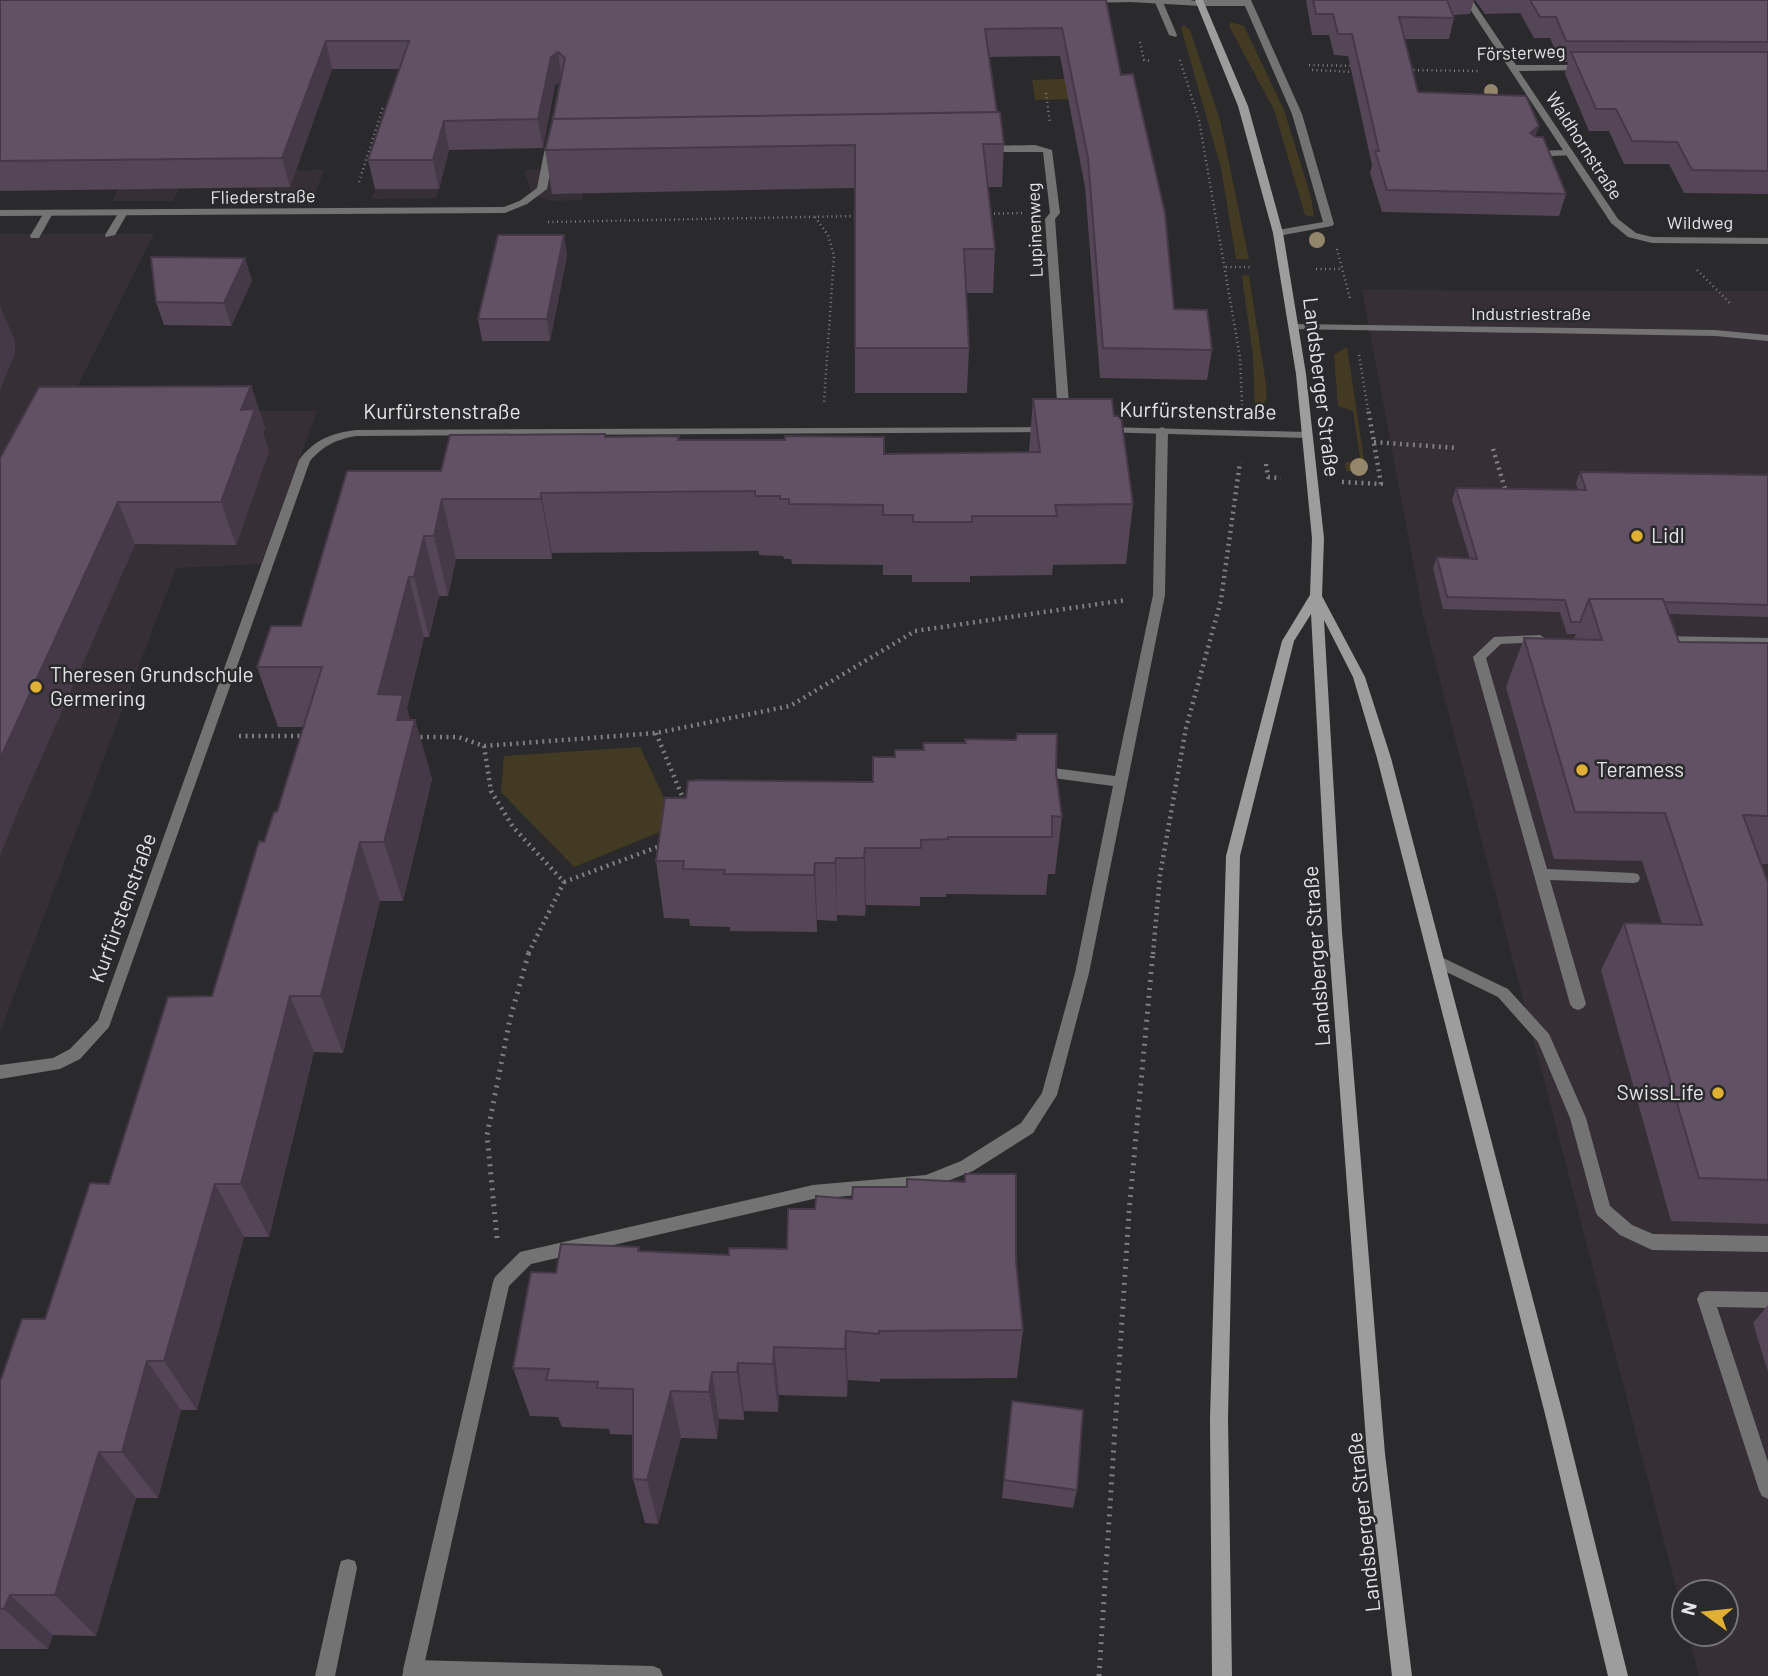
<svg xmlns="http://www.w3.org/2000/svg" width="1768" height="1676" font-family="Barlow,sans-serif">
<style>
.built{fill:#363036}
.green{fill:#433a24}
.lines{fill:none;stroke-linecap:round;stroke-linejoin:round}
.path-far2{stroke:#7f7e80;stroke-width:2.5;stroke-dasharray:1 3.5;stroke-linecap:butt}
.path-far1{stroke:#7f7e80;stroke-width:4.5;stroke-dasharray:2 4.5;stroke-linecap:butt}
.path{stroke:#7f7e80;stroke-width:5;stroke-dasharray:2 6;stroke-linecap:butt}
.lane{fill:#747374;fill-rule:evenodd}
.street{fill:#747374;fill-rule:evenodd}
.secondary{fill:#9e9d9e;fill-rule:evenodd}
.tree{fill:#94866b}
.wall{fill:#544557}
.shaded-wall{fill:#453847}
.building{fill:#625065;stroke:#453847;stroke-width:2}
.poi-dot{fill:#e0b034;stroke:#2a292b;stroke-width:2.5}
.labels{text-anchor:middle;stroke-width:5;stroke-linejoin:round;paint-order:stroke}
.far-street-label{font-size:18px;fill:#e4e3e5;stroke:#2a292b}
.street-label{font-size:21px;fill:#e4e3e5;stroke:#2a292b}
.poi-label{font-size:21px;fill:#e4e3e5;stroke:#2a292b;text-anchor:start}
</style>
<rect width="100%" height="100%" fill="#2a292b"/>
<!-- built -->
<path class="built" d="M 585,168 L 582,200 L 552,201 L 533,196 L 525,174 L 526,170 Z
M 324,170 L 313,199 L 251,199 L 264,171 Z
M 127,172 L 187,172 L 173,201 L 112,201 Z
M 443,173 L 436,198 L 372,199 L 381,174 Z
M 0,234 L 154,234 L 65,411 L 317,411 L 261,564 L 176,568 L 0,1032 Z
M 1362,290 L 1768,291 L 1768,1676 L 1699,1676 L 1688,1634 L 1726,1634 L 1726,1592 L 1684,1592 L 1684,1618 L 1423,615 Z"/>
<!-- green -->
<path class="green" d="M 1231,22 L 1244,26 L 1284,110 L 1311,197 L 1314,217 L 1305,215 L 1274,110 L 1229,26 Z
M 1184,25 L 1190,30 L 1220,120 L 1249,259 L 1236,259 L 1221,168 L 1183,35 L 1181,27 Z
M 1086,78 L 1088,99 L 1035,100 L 1032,80 Z
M 1244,275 L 1249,276 L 1266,384 C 1267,398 1268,405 1255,412 L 1253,356 L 1242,277 Z
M 1347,347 L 1366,473 L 1346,471 L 1345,463 L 1360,458 L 1353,411 L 1338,406 L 1334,355 Z
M 640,747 L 677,825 L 574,867 L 501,792 L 504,756 Z"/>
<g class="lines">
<!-- path-far2 -->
<path class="path-far2" d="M 1140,42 L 1144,60 L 1151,61
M 1180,60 L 1199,120 L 1240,357 L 1242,405
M 1309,65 L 1356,66
M 1312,70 L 1356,72
M 1409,70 L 1478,71
M 1046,93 L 1050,123
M 359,182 L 383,107
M 985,214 L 1022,213
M 815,217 L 828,235 L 834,256 L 824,402
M 548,222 L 858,216
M 1337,249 L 1350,298
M 1226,267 L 1251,267
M 1316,269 L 1343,269
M 1697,270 L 1730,303
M 1359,355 L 1368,410"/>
<!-- path-far1 -->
<path class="path-far1" d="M 1374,442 L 1456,448
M 1493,449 L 1506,492
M 1266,464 L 1268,477 L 1281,478
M 1342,482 L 1381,484 L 1368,408
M 656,733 L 685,803
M 239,736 L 304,736
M 414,737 L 458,737 L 484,746 L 491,791 L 513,827 L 564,882 L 528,954
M 484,746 L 656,733 L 790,706 L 915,631 L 1126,600
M 564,882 L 663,845
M 1153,954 L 1160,875 L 1186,728 L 1221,600 L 1240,462"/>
<!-- path -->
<path class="path" d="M 497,1238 L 487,1135 L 510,1019 L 529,952
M 1099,1676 L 1129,1212 L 1153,952"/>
<!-- lane -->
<path class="lane" d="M 1154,0 L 1162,0 L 1177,35 L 1176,37 L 1169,35 Z
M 1251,0 L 1302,114 L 1334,224 L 1332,226 L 1278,236 L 1273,233 L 1278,230 L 1323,222 L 1292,114 L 1245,6 L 1201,6 L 1197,3 L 1201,0 Z
M 551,140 L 556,143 L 547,189 L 527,204 L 521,204 L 521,200 L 537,188 L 546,143 Z
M 1569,150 L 1574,153 L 1572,155 L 1532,157 L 1527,154 L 1532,151 Z
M 45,211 L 53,213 L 39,238 L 31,238 L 30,236 Z
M 122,211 L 127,214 L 115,235 L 106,237 L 105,235 L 119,212 Z
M 1162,427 L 1168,430 L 1165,595 L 1089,973 L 1057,1095 L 1033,1133 L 973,1171 L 927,1189 L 813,1199 L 531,1264 L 509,1286 L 423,1670 L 420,1676 L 406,1676 L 403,1670 L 493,1282 L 495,1277 L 520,1252 L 813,1185 L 926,1175 L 961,1161 L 1021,1123 L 1042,1093 L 1075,973 L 1113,786 L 1038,776 L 1031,771 L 1038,766 L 1115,776 L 1153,595 L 1156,430 Z
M 1540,635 L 1546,639 L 1544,642 L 1501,644 L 1486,658 L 1547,869 L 1633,873 L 1638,874 L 1640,878 L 1638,882 L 1633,883 L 1550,880 L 1586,1004 L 1583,1008 L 1578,1010 L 1573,1008 L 1570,1004 L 1473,657 L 1494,637 Z
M 1662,636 L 1768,638 L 1768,646 L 1658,643 L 1656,640 L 1658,637 Z
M 1437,955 L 1508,989 L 1549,1034 L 1586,1118 L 1610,1206 L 1632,1225 L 1653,1234 L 1768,1236 L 1768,1252 L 1652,1250 L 1620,1235 L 1597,1215 L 1595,1210 L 1570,1118 L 1538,1042 L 1498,997 L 1432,965 L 1430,961 L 1432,957 Z
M 1706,1291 L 1768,1292 L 1768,1308 L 1717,1307 L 1768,1462 L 1768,1499 L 1762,1496 L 1759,1490 L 1697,1299 L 1700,1293 Z
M 348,1559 L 355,1561 L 357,1568 L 335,1676 L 315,1676 L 339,1568 L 341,1561 Z"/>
<!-- street -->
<path class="street" d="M 1083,0 L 1190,0 L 1205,3 L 1201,6 L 1130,2 L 1087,3 Z
M 1464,0 L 1472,0 L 1516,65 L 1588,65 L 1588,69 L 1585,70 L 1519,71 L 1618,219 L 1636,233 L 1652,237 L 1768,238 L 1768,244 L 1652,243 L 1628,237 L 1611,223 Z
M 1035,145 L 1052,150 L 1060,213 L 1055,219 L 1070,417 L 1064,420 L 1058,417 L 1045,219 L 1050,213 L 1043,152 L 987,152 L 982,149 L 987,146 Z
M 524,199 L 529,202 L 527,204 L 505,213 L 0,216 L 0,210 L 504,207 Z
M 1293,324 L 1715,330 L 1768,335 L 1768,341 L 1715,336 L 1289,329 L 1289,325 Z
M 1049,427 L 1053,428 L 1053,432 L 357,436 C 337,439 324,445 310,461 L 109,1027 L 80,1059 L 60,1069 L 0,1079 L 0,1065 L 53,1058 L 70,1049 L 98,1020 L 299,460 C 315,439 332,433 357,430 Z
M 1104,427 L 1307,432 L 1313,435 L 1307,438 L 1100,432 L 1100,428 Z
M 413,1660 L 653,1666 L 660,1669 L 663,1676 L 402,1676 L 406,1663 Z"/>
<!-- secondary -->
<path class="secondary" d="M 1195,0 L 1203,0 L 1248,106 L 1283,233 L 1306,374 L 1324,538 L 1322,596 L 1365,677 L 1391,758 L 1564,1418 L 1628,1676 L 1608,1676 L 1546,1418 L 1377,758 L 1353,677 L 1324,620 L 1342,932 L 1385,1454 L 1412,1676 L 1392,1676 L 1367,1454 L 1328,932 L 1311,614 L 1294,641 L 1240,856 L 1228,1419 L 1232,1676 L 1212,1676 L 1210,1419 L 1226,856 L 1282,641 L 1310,595 L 1312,538 L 1296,374 L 1273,233 L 1238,106 Z"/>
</g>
<!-- trees -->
<g class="tree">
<circle cx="1491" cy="91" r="7"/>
<circle cx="1317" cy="240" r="8"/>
<circle cx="1359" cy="467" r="9"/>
</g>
<!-- wall -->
<path class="wall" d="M 0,0 L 1106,0 L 1121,75 L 1174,309 L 1212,350 L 1207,380 L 1100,378 L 1085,187 L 1060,56 L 989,57 L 997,112 L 1004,144 L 1002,187 L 988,187 L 995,249 L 993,293 L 966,293 L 969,348 L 967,393 L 855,393 L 855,188 L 552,194 L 545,150 L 560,82 L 555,85 L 543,148 L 449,150 L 439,189 L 375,189 L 368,160 L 400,69 L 332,69 L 290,187 L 0,191 Z
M 1306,0 L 1474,0 L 1470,14 L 1453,15 L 1454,18 L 1449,39 L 1404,39 L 1418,92 L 1536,137 L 1566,194 L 1559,216 L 1382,212 L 1370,173 L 1372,165 L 1348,56 L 1334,55 L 1329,35 L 1312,35 Z
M 1475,0 L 1768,0 L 1768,194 L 1684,193 L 1669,164 L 1624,164 L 1609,131 L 1589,131 L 1565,74 L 1568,62 L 1560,62 L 1550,38 L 1534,38 L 1520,13 L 1485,14 Z
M 564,235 L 567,256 L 550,341 L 482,341 L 478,319 Z
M 245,258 L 252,281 L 231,326 L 164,325 L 156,302 Z
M 251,386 L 265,428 L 263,433 L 269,451 L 236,545 L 135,544 L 20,806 L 39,387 Z
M 1033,399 L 1114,416 L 1133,504 L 1126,564 L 1053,565 L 1052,575 L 970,576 L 970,582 L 912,582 L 912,575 L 883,575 L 883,565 L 792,564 L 791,559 L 784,559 L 783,556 L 759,555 L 759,551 L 552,553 L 552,559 L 456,559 L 448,596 L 439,596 L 429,637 L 424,637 L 407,708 L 410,720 L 415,720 L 432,779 L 403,901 L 380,901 L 343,1053 L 314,1052 L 269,1237 L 244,1237 L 197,1410 L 181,1410 L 158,1498 L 136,1498 L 96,1636 L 53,1635 L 48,1649 L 0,1649 L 0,1379 L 1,1379 L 45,1319 L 109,1184 L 212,996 L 264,842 L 277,812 L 303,727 L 278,727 L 257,667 L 301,626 L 441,471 L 605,437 L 679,436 L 679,440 L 884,454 L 1029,452 Z
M 1580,472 L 1768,475 L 1768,617 L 1669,614 L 1679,642 L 1768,643 L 1768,864 L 1761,864 L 1768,883 L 1768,1224 L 1671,1221 L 1601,970 L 1624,923 L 1662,924 L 1642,861 L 1554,859 L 1506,687 L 1524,638 L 1574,639 L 1576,634 L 1567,634 L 1560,612 L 1443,609 L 1433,568 L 1437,557 L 1470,559 L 1452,500 L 1456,488 L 1578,490 L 1576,483 Z
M 965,739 L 1056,773 L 1062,817 L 1055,874 L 1048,874 L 1046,895 L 946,894 L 946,897 L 920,897 L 920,906 L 866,905 L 865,916 L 837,915 L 837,921 L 817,920 L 817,932 L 730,931 L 730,927 L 690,926 L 689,919 L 664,918 L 656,861 L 686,798 L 873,782 L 895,757 L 923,750 L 965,743 Z
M 639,1247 L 640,1251 L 729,1255 L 1016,1261 L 1023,1330 L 1017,1378 L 880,1379 L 880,1382 L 848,1380 L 847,1397 L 779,1395 L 778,1412 L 744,1411 L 744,1420 L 719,1419 L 717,1439 L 681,1438 L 658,1524 L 645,1523 L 633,1479 L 633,1435 L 610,1434 L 609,1429 L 562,1427 L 558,1417 L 530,1416 L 513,1368 L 556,1273 Z
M 1768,1305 L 1768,1372 L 1753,1323 Z
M 1010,1419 L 1077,1490 L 1073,1508 L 1002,1498 Z"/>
<!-- shaded-wall -->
<path class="shaded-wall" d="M 326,41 L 332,69 L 290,187 L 282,158 Z
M 558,52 L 562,80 L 555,85 L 543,148 L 538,119 L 551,57 Z
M 444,121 L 449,150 L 439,189 L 433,160 Z
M 1539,126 L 1532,148 L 1530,133 Z
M 564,235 L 567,256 L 550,341 L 547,319 Z
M 245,258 L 252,281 L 231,326 L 224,303 Z
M 0,306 L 15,341 L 15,354 L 0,390 Z
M 251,386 L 265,428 L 263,433 L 269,451 L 236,545 L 221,502 L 241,410 Z
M 541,493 L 552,553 L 552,559 L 541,499 Z
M 442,499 L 456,559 L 448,596 L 434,536 Z
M 118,502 L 135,544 L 20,806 L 0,856 L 0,759 Z
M 424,536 L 439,596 L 429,637 L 414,577 Z
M 409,577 L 424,637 L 407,708 L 413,729 L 415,720 L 432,779 L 403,901 L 384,842 L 378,694 Z
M 360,842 L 380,901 L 343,1053 L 321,996 Z
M 865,848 L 866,905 L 865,916 L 864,858 Z
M 836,858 L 837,915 L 837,921 L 835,863 Z
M 815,863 L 817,920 L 817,932 L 814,875 Z
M 290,996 L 314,1052 L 269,1237 L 241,1184 Z
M 215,1184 L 244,1237 L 197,1410 L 164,1361 Z
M 846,1331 L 848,1380 L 847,1397 L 845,1349 Z
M 774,1347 L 779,1395 L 778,1412 L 773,1364 Z
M 147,1361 L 181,1410 L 158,1498 L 122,1452 Z
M 738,1363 L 744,1411 L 744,1420 L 737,1372 Z
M 712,1372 L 719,1419 L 717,1439 L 709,1392 Z
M 671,1391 L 681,1438 L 658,1524 L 647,1480 Z
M 99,1452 L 136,1498 L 96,1636 L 55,1595 Z
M 10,1595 L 53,1635 L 48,1649 L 4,1609 Z"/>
<!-- building -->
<path class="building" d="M 0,0 L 1106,0 L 1121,75 L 1133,74 L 1165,213 L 1174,309 L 1207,310 L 1212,350 L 1103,348 L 1088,158 L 1062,28 L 985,29 L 997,112 L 553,119 L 565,58 L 558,52 L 551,57 L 538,119 L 444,121 L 433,160 L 368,160 L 409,41 L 326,41 L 282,158 L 0,161 Z
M 1313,0 L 1447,0 L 1454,18 L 1399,17 L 1418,92 L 1526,96 L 1539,126 L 1530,133 L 1536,137 L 1543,137 L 1566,194 L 1387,190 L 1375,151 L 1379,151 L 1352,34 L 1338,34 L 1333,14 L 1316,14 Z
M 1530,0 L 1768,0 L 1768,42 L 1566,41 L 1556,17 L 1540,17 Z
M 1571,52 L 1768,52 L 1768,171 L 1692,170 L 1677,142 L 1632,141 L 1616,109 L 1596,109 Z
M 1000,112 L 1004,144 L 983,144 L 995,249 L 964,249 L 969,348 L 855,348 L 855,145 L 545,150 L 553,119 Z
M 498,235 L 564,235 L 547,319 L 478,319 Z
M 151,257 L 245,258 L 224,303 L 156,302 Z
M 251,386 L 241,410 L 255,409 L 221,502 L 118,502 L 0,759 L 0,458 L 39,387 Z
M 1033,399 L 1112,399 L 1114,416 L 1121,416 L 1133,504 L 1055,505 L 1057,516 L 972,516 L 972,522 L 913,522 L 913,515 L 883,515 L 883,505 L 789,504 L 789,499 L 780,499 L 780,496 L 755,496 L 755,491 L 541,493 L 541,499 L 442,499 L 434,536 L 424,536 L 414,577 L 409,577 L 378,694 L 403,695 L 397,720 L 415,720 L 384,842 L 360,842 L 321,996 L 290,996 L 241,1184 L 215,1184 L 164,1361 L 147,1361 L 122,1452 L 99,1452 L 55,1595 L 10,1595 L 4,1609 L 0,1609 L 0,1379 L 1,1379 L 22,1319 L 45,1319 L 90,1183 L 109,1184 L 168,997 L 212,996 L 259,841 L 264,842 L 274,812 L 277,812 L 322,667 L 257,667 L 271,626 L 301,626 L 347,471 L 441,471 L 450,435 L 605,434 L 605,437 L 679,436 L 678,440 L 785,440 L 785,436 L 884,437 L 884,454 L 1040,452 Z
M 1580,472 L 1768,475 L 1768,605 L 1664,602 L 1663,599 L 1589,599 L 1580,622 L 1571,622 L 1565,600 L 1447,597 L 1437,557 L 1477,559 L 1456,488 L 1586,490 Z
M 1589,599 L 1663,599 L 1679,642 L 1768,643 L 1768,816 L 1743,815 L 1768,883 L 1768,1180 L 1699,1178 L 1624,923 L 1702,925 L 1665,813 L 1575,812 L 1524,638 L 1602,640 Z
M 1017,734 L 1057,734 L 1056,773 L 1062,817 L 1052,816 L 1052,837 L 948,837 L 948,839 L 921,840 L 921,848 L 865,848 L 864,858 L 836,858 L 835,863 L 815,863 L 814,875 L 724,874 L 725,870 L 683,869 L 684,861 L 656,861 L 665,798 L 686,798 L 688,781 L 699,780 L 873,782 L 873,757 L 895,757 L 895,750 L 924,750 L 923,743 L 966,743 L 965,739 L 1016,740 Z
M 965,1174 L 1016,1174 L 1016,1261 L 1023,1330 L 879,1331 L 879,1334 L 846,1331 L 845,1349 L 774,1347 L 773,1364 L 738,1363 L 737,1372 L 712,1372 L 709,1392 L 671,1391 L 647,1480 L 633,1479 L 633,1389 L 597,1388 L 598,1382 L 546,1380 L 549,1369 L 513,1368 L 531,1272 L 556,1273 L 561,1244 L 639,1247 L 638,1251 L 729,1255 L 729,1248 L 787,1249 L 788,1209 L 815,1209 L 816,1196 L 852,1199 L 853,1187 L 907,1187 L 907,1179 L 965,1182 Z
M 1012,1401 L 1083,1410 L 1077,1490 L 1004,1480 Z"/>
<!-- markers -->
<g class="poi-dot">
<circle cx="1637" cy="536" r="7"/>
<circle cx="36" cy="687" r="7"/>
<circle cx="1582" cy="770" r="7"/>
<circle cx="1718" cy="1093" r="7"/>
</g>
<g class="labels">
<!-- far-street labels -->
<g class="far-street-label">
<text transform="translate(1521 53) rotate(-2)" y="6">Försterweg</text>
<text transform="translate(1584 146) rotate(57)" y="6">Waldhornstraße</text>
<text transform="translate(263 197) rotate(-1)" y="6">Fliederstraße</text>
<text x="1700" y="229">Wildweg</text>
<text transform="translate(1035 230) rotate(-92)" y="6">Lupinenweg</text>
<text x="1531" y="320">Industriestraße</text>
</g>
<!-- street labels -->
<g class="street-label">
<text transform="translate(1321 387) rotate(83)" y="7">Landsberger Straße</text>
<text transform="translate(1198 411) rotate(1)" y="7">Kurfürstenstraße</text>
<text x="442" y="419">Kurfürstenstraße</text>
<text transform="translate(123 908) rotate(-70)" y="7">Kurfürstenstraße</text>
<text transform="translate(1317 956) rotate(-94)" y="7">Landsberger Straße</text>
<text transform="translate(1364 1522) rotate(-96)" y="7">Landsberger Straße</text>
</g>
<!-- poi labels -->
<g class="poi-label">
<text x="1651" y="543">Lidl</text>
<text x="50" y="682">Theresen Grundschule<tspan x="50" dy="24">Germering</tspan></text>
<text x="1596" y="777">Teramess</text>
<text x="1704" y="1100" text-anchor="end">SwissLife</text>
</g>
</g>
<!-- north arrow -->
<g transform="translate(1705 1613) rotate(285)"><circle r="33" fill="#2a292b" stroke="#747375" stroke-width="2"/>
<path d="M0-5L12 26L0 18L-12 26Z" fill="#e0b034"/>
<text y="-10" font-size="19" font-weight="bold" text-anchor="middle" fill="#e4e3e5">N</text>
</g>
</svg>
